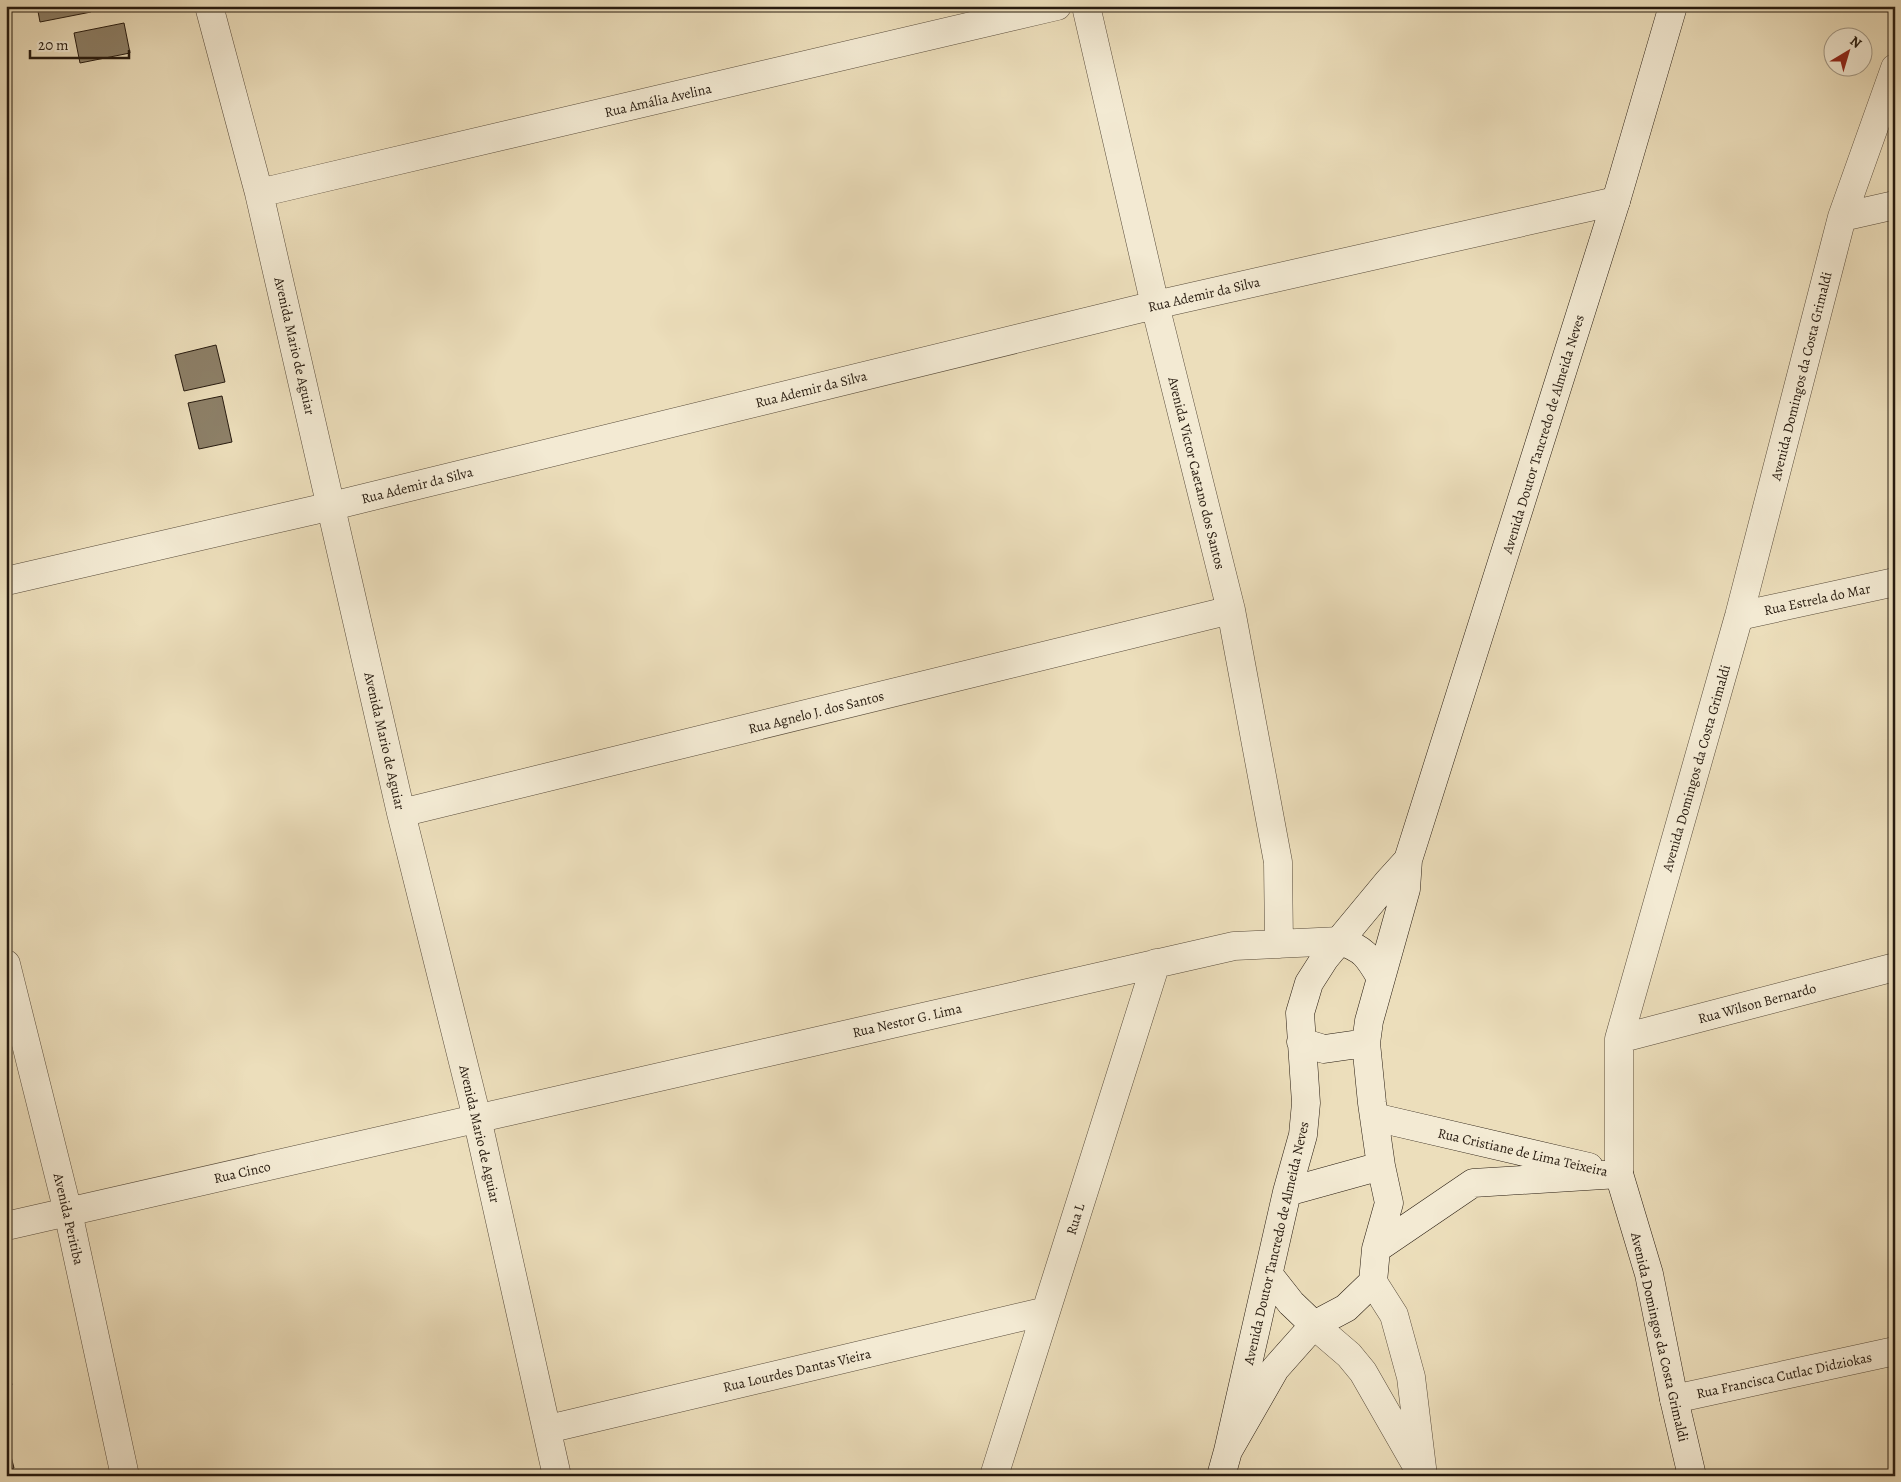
<svg xmlns="http://www.w3.org/2000/svg" width="1901" height="1482" font-family="Alegreya,serif">
<style>
.building{fill:#8d8068;stroke:#261a0f}
.lines{fill:none;stroke-linecap:round;stroke-linejoin:round}
.street-casing{stroke:#584b3a;stroke-width:29}
.secondary-casing{stroke:#261a0f;stroke-width:29}
.street{stroke:#f3ead3;stroke-width:28}
.secondary{stroke:#f3ead3;stroke-width:28}
.labels{text-anchor:middle;stroke-width:5;stroke-linejoin:round;paint-order:stroke}
.street-label{font-size:14px;fill:#261a0f;stroke:#f3ead3}
</style>
<rect width="100%" height="100%" fill="#ecdebb"/>
<filter id="stains"><feTurbulence type="fractalNoise" baseFrequency=".004" numOctaves="4"/><feColorMatrix values="0 0 0 0 .2 0 0 0 0 .09 0 0 0 0 .02 0 0 0 .5 -.17"/></filter>
<radialGradient id="worn" r=".72"><stop offset=".6" stop-color="#630" stop-opacity="0"/><stop offset="1" stop-color="#630" stop-opacity=".3"/></radialGradient>
<!-- building -->
<path class="building" d="M 37,6 L 90,6 L 91,12 L 40,22 Z
M 124,23 L 130,53 L 80,63 L 74,33 Z
M 216,345 L 225,382 L 184,391 L 175,355 Z
M 222,396 L 232,442 L 199,449 L 188,403 Z
M 6,1358 L 12,1385 L 6,1387 Z
M 6,1437 L 14,1468 L 6,1470 Z"/>
<g class="lines">
<defs>
<path id="street" d="M 209,6 L 259,193 L 401,813 L 477,1118 L 557,1476
M 1086,6 L 1155,305 L 1231,610 L 1278,862 L 1279,944
M 259,193 L 1057,6
M 1842,217 L 1895,205
M 6,581 L 332,506 L 1155,305 L 1616,201
M 1739,616 L 1895,582
M 401,813 L 1231,610
M 6,964 L 68,1212 L 125,1476
M 1619,1039 L 1895,967
M 1619,1174 L 1619,1039 L 1739,616 L 1842,217 L 1895,68
M 6,1226 L 1234,946 L 1340,941
M 1373,1282 L 1394,1315 L 1411,1377 L 1423,1476
M 1314,1325 L 1349,1355 L 1363,1372 L 1418,1468
M 1674,1399 L 1895,1351
M 548,1429 L 1046,1311
M 994,1476 L 1156,963"/>
<path id="secondary" d="M 1340,941 C 1364,949 1368,956 1381,978
M 1301,1042 L 1324,1049 L 1366,1043
M 1374,1117 L 1589,1167
M 1619,1174 L 1649,1274 L 1674,1399 L 1692,1476
M 1287,1192 L 1381,1166
M 1376,1249 L 1473,1183 L 1619,1174
M 1269,1275 L 1291,1303 L 1314,1325
M 1228,1451 L 1275,1369 L 1314,1325 L 1346,1308 L 1373,1282 L 1376,1249 L 1389,1203 L 1381,1166 L 1372,1103 L 1366,1043 L 1369,1021 L 1406,889 L 1408,860 L 1616,201 L 1673,6
M 1221,1476 L 1228,1451 L 1287,1192 L 1303,1135 L 1306,1103 L 1300,1013 L 1309,983 L 1325,958 L 1388,882 L 1408,860"/>
</defs>
<!-- street casing -->
<use href="#street" class="street-casing"/>
<!-- secondary casing -->
<use href="#secondary" class="secondary-casing"/>
<!-- street -->
<use href="#street" class="street"/>
<!-- secondary -->
<use href="#secondary" class="secondary"/>
</g>
<g class="labels">
<!-- street labels -->
<g class="street-label">
<text transform="translate(658 100) rotate(-13)" y="5">Rua Amália Avelina</text>
<text transform="translate(1204 294) rotate(-13)" y="5">Rua Ademir da Silva</text>
<text transform="translate(295 346) rotate(77)" y="5">Avenida Mario de Aguiar</text>
<text transform="translate(1801 376) rotate(-76)" y="5">Avenida Domingos da Costa Grimaldi</text>
<text transform="translate(811 389) rotate(-14)" y="5">Rua Ademir da Silva</text>
<text transform="translate(1543 434) rotate(-73)" y="5">Avenida Doutor Tancredo de Almeida Neves</text>
<text transform="translate(1197 473) rotate(76)" y="5">Avenida Victor Caetano dos Santos</text>
<text transform="translate(417 485) rotate(-14)" y="5">Rua Ademir da Silva</text>
<text transform="translate(1817 599) rotate(-12)" y="5">Rua Estrela do Mar</text>
<text transform="translate(816 712) rotate(-14)" y="5">Rua Agnelo J. dos Santos</text>
<text transform="translate(385 741) rotate(77)" y="5">Avenida Mario de Aguiar</text>
<text transform="translate(1696 768) rotate(-74)" y="5">Avenida Domingos da Costa Grimaldi</text>
<text transform="translate(1757 1003) rotate(-15)" y="5">Rua Wilson Bernardo</text>
<text transform="translate(907 1020) rotate(-13)" y="5">Rua Nestor G. Lima</text>
<text transform="translate(480 1134) rotate(77)" y="5">Avenida Mario de Aguiar</text>
<text transform="translate(1523 1152) rotate(13)" y="5">Rua Cristiane de Lima Teixeira</text>
<text transform="translate(242 1172) rotate(-13)" y="5">Rua Cinco</text>
<text transform="translate(69 1219) rotate(77)" y="5">Avenida Peritiba</text>
<text transform="translate(1075 1219) rotate(-73)" y="5">Rua L</text>
<text transform="translate(1276 1243) rotate(-77)" y="5">Avenida Doutor Tancredo de Almeida Neves</text>
<text transform="translate(1660 1337) rotate(77)" y="5">Avenida Domingos da Costa Grimaldi</text>
<text transform="translate(797 1370) rotate(-13)" y="5">Rua Lourdes Dantas Vieira</text>
<text transform="translate(1784 1375) rotate(-12)" y="5">Rua Francisca Cutlac Didziokas</text>
</g>
</g>
<!-- margin -->
<rect width="1901" height="1482" fill="none" stroke="#ecdebb" stroke-width="25"/>
<rect x="8" y="8" width="1886" height="1467" fill="none" stroke="#261a0f" stroke-width="2.5"/>
<rect x="12" y="12" width="1876" height="1457" fill="none" stroke="#261a0f"/>
<!-- north arrow -->
<g transform="translate(1848 52) rotate(38)"><circle r="24" fill="#f3ead3" stroke="#a19785"/>
<path d="M0-4L9 19L0 12L-9 19Z" fill="#8f2418"/>
<text y="-8" font-size="14" font-weight="bold" text-anchor="middle" fill="#261a0f">N</text>
</g>
<!-- scale -->
<path d="M30 50v8h99v-8" fill="none" stroke="#261a0f" stroke-width="2.5"/>
<text x="38" y="50" font-size="15" fill="#261a0f" stroke="#f3ead3" stroke-width="4" paint-order="stroke">20 m</text>
<rect width="100%" height="100%" filter="url(#stains)"/>
<rect width="100%" height="100%" fill="url(#worn)"/>
</svg>
